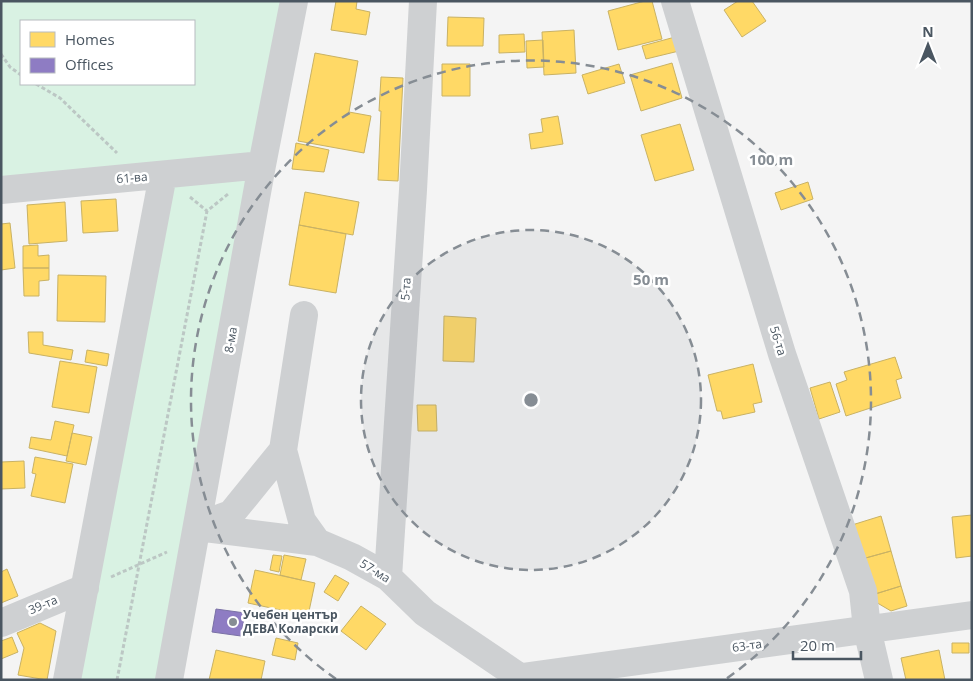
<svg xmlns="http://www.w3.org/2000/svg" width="973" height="681" font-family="'Open Sans',sans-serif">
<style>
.green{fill:#d9f2e3;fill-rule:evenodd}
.homes{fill:#ffd966;stroke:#c9b264}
.offices{fill:#8e7cc3;stroke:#7a71a6}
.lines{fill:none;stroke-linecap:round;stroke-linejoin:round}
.path{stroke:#bcc7c4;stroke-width:3;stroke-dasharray:4 2.5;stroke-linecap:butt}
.minor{stroke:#ced0d2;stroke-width:28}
.ring{fill:none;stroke:#868d94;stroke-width:2.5;stroke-dasharray:9 6}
.poi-dot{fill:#868d94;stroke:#fff;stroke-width:2}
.labels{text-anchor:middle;stroke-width:5;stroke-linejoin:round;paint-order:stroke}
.street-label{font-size:12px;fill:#4a5661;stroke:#fff}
.poi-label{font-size:12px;font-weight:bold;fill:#4a5661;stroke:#fff;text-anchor:start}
.centre{fill:#868d94;stroke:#fff;stroke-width:2.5}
.ring-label{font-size:15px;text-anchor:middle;font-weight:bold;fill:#868d94;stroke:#fff;stroke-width:5;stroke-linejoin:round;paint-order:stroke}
</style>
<rect width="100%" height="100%" fill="#f4f4f4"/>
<!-- green -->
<path class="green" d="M 1,1 L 294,1 L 169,680 L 67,680 L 163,175 L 1,190 ZM 21,21 L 194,21 L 194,84 L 21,84 Z"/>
<!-- homes -->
<path class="homes" d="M 336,1 L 357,1 L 356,9 L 370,12 L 366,35 L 331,30 Z
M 645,1 L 652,1 L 662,39 L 618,50 L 608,11 Z
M 738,1 L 752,1 L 766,21 L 742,37 L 724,10 Z
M 448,17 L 484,18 L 483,46 L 447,46 Z
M 574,30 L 576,73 L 544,75 L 542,32 Z
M 524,34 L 525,52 L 499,53 L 499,35 Z
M 675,37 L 679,51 L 646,59 L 642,46 Z
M 543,40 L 544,67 L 527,68 L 526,41 Z
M 315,53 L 358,61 L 349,112 L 371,116 L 364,153 L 298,141 Z
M 672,63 L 682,98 L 641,111 L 630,75 Z
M 442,64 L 470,64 L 470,96 L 442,96 Z
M 619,64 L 625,83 L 588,94 L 582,75 Z
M 381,77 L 403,78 L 398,181 L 378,180 L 381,111 L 379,111 Z
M 558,116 L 563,144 L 531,149 L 529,134 L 543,132 L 541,119 Z
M 680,124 L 694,170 L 655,181 L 641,135 Z
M 296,143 L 329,150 L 324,172 L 292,169 Z
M 808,182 L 813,199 L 781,210 L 775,193 Z
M 305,192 L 359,202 L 353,235 L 299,225 Z
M 116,199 L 118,231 L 83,233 L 81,201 Z
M 65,202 L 67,241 L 29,244 L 27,205 Z
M 10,223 L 15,268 L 1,270 L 1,224 Z
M 299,225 L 346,234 L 336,293 L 289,285 Z
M 38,245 L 38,256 L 49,255 L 49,268 L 23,268 L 23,246 Z
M 23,268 L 49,268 L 49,280 L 39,281 L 39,296 L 24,296 Z
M 58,275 L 106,276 L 105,322 L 57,321 Z
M 444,316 L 476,318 L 474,362 L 443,361 Z
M 28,332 L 43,332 L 43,345 L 73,350 L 71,360 L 29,353 Z
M 87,350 L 109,354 L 107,366 L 85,362 Z
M 895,357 L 902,378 L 896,380 L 901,398 L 846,416 L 836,384 L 847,380 L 844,372 Z
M 60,361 L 97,367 L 89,413 L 52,407 Z
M 753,364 L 762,402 L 753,404 L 755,412 L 723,419 L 721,411 L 717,411 L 708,375 Z
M 830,382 L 840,412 L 819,419 L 810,388 Z
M 417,405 L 436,405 L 437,431 L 418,431 Z
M 55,421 L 74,425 L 67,456 L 29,448 L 31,437 L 51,440 Z
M 72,433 L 92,437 L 86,465 L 66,461 Z
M 35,457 L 73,464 L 65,503 L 31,496 L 36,474 L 32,473 Z
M 24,461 L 25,488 L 1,489 L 1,462 Z
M 972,515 L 972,556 L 956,558 L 952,517 Z
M 881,516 L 891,551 L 862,559 L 852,525 Z
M 891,551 L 901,586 L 872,595 L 862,559 Z
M 273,555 L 282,556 L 279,572 L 270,570 Z
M 284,555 L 306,559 L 301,580 L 280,575 Z
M 7,569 L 18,596 L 1,603 L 1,572 Z
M 255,570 L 315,583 L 308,616 L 248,603 Z
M 335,575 L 349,583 L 338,601 L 324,592 Z
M 901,586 L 907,606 L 891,611 L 874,601 L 872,595 Z
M 361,606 L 386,624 L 366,650 L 341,631 Z
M 40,623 L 56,631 L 47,680 L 18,675 L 24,648 L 17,633 Z
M 12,637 L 18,652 L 1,659 L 1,641 Z
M 276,638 L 298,643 L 295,660 L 272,655 Z
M 952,643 L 969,643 L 969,653 L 952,653 Z
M 216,650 L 265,661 L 261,680 L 209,680 Z
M 939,650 L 945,680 L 906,680 L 901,658 Z"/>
<!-- offices -->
<path class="offices" d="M 216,609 L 245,613 L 241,636 L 212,632 Z"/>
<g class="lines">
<!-- path -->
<path class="path" d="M 1,54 L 10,67 L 21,75
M 36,84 L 60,98 L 117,153
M 190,197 L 207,211
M 111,577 L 167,552
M 117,680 L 207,211 L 228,194"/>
<!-- minor -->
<path class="minor" d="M 675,1 L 782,354 L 863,591 L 867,629 L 879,680
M 1,190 L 262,165
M 283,450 L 302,521 L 317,542
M 198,526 L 231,514 L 283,450 L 304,315
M 197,527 L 317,542 L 352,557 L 388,577 L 425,613 L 524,680
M 388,577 L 413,190 L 423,1
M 1,623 L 85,588
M 522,677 L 972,615
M 67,680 L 163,175
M 169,680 L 262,165 L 294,1"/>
</g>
<!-- distance rings -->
<circle cx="531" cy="400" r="170" fill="#868d94" fill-opacity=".12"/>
<g class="ring">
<circle cx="531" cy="400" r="170"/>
<path d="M336 679A340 340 0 1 1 726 679"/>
</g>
<!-- markers -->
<circle class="poi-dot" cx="233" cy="622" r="5"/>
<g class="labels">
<!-- street labels -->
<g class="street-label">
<text transform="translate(132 178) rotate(-5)" y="4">61-ва</text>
<text transform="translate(406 289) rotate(-86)" y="4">5-та</text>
<text transform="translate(231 340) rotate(-80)" y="4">8-ма</text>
<text transform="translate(778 341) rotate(73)" y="4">56-та</text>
<text transform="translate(375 571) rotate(32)" y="4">57-ма</text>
<text transform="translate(43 605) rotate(-23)" y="4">39-та</text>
<text transform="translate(747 646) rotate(-8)" y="4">63-та</text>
</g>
<!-- poi labels -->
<g class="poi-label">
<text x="243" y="619">Учебен център<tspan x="243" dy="14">ДЕВА Коларски</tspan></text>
</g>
</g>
<circle cx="531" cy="400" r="8" class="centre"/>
<g class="ring-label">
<text x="771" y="165">100 m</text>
<text x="651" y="285">50 m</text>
</g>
<!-- border -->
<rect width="973" height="681" fill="none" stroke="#4a5661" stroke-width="5"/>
<!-- legend -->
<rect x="20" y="20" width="175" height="65" fill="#ffffff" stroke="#b7bbc0"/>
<rect x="30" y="32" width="25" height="15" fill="#ffd966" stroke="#b7bbc0"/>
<text x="65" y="45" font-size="15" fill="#4a5661">Homes</text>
<rect x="30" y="58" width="25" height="15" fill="#8e7cc3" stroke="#b7bbc0"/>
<text x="65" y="70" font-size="15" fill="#4a5661">Offices</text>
<!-- north arrow -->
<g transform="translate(928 45)" stroke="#ffffff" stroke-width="4" paint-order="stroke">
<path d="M0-4L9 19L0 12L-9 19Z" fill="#4a5661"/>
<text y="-8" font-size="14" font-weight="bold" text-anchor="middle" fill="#4a5661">N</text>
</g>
<!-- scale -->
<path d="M793 651v8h68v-8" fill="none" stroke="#4a5661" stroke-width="2.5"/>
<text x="800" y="651" font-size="15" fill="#4a5661" stroke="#ffffff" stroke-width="4" paint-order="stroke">20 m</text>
</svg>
